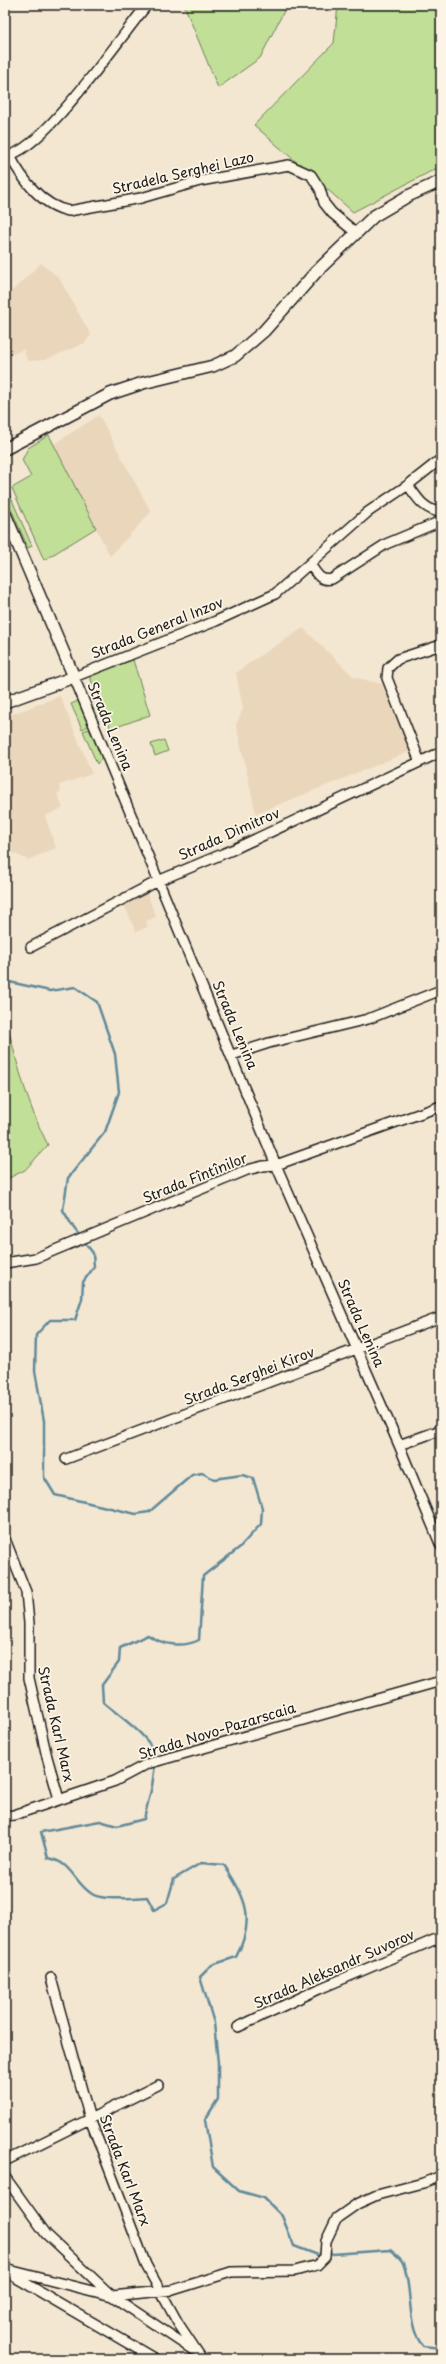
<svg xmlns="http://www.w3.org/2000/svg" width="446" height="2364" font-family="'Playpen Sans',sans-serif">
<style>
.built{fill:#ead6bb}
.green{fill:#c1df97;stroke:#6e7e5a}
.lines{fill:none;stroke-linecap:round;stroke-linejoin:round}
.stream{stroke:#608a9a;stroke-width:2.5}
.minor-casing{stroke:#1c1c1c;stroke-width:12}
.major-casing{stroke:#1c1c1c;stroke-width:14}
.minor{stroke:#fcf5e5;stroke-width:9}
.major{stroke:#fcf5e5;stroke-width:11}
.labels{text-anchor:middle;stroke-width:3.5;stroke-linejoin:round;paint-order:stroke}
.street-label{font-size:14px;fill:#1c1c1c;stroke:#fcf5e5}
</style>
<rect width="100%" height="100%" fill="#f4e7d2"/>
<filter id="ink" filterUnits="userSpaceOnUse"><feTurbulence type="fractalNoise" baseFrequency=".025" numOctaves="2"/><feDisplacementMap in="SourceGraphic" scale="8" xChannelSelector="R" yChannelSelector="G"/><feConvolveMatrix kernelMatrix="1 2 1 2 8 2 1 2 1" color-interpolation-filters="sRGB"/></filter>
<g filter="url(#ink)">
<!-- built -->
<path class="built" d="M 41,263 L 59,278 L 91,335 L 85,343 L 45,360 L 28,361 L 23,349 L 5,358 L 5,298 Z
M 99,415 L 151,512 L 110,556 L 54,444 Z
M 303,628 L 354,677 L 382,684 L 411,751 L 256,814 L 236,725 L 243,709 L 236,673 L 252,661 Z
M 60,696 L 92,774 L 59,785 L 61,792 L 57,793 L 63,808 L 45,816 L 56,848 L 28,860 L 5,849 L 5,717 Z
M 146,890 L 156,917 L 146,921 L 148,927 L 136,932 L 123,902 Z"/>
<!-- green -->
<path class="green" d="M 184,5 L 287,5 L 260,58 L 218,88 Z
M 338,5 L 441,5 L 441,166 L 353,212 L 254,125 L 334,43 Z
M 49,435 L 96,528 L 44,560 L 12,488 L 31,477 L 22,460 L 28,448 Z
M 9,493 L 32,546 L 28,548 L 5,495 Z
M 133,660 L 150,715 L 111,729 L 89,675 Z
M 78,701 L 89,726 L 82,729 L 71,704 Z
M 89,729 L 102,758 L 97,764 L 83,731 Z
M 164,740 L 168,751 L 155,756 L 151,744 Z
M 5,1015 C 16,1060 27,1105 48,1145 L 25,1170 L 5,1180 Z"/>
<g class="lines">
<!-- stream -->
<path class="stream" d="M 5,981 L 50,991 L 75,987 L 97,1002 L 115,1054 L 119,1092 L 105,1132 L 68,1178 L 63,1210 L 73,1227 L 93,1253 L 94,1267 L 83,1282 L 82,1299 L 75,1320 L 50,1320 L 36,1335 L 35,1371 L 44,1421 L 44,1477 L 55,1495 L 136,1514 L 149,1512 L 192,1475 L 202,1473 L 214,1479 L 242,1475 L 253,1478 L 262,1508 L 261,1524 L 239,1548 L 203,1576 L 199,1640 C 183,1648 162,1645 148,1635 L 120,1648 L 119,1662 L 102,1685 L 103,1702 C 117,1715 157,1740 155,1760
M 155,1765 L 152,1786 L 144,1819 L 117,1826 L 100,1821 L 41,1832 L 48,1858 C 72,1862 74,1883 92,1894 C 102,1901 134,1898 147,1897 L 154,1910 L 167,1903 L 174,1879 L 201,1863 L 224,1865 C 246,1897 256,1920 236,1957 L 212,1965 L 200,1977 L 214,2023 L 218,2063 L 218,2099 L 205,2120 L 213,2167 L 239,2191 L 264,2198 L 282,2216 L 294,2246 L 318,2255 L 390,2250 C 394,2253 401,2258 403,2263 C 413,2287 406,2328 423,2346 L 441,2348"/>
<defs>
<path id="minor" d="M 5,155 C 37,159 124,32 147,5
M 10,156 C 22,179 42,206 69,211 L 141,198 L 200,181 L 289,165 L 311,175 L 320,189 L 324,203 L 332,213 L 355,232
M 441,459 L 408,485 L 368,512 L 275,594 L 216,621 L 74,677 L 276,1165 L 399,1445 L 441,1546
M 408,485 C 418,499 424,510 441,512
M 310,564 C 316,573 320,582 332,579 L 386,544 L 441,521
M 420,762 L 387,678 L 388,668 L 398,659 L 441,645
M 31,947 L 158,881 L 232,850 L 441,752
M 232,1055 L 269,1043 L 368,1019 L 441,990
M 5,1263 L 36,1258 L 247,1170 L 263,1166 L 276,1165 L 441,1106
M 399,1445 L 441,1430
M 66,1459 L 441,1317
M 5,1539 L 26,1592 L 29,1623 L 29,1678 L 47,1757 L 59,1799
M 5,1816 L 14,1815 L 115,1781 L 147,1764 L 441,1681
M 51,1978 L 90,2119 L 146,2265 L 178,2323 L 202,2359
M 238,2027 L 319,1989 L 441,1937
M 5,2161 L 158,2085
M 5,2177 L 46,2234 L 112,2296 L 193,2350
M 5,2269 L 112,2296 L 173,2290 L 231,2272 L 295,2271 L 317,2265 L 325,2257 L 326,2241 L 337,2218 L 357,2204 L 377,2195 L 423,2183 L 441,2176
M 8,2273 L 155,2359"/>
<path id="major" d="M 5,449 L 110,394 L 143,383 L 213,366 L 235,356 L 264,331 L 316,272 L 374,216 L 408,196 L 441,181
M 5,514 L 74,677 L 5,702"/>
</defs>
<!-- minor casing -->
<use href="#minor" class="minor-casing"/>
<!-- major casing -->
<use href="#major" class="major-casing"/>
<!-- minor -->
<use href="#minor" class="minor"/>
<!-- major -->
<use href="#major" class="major"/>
</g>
</g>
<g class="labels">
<!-- street labels -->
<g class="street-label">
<text transform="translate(183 173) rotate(-13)" y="5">Stradela Serghei Lazo</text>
<text transform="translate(157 628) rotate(-22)" y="5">Strada General Inzov</text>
<text transform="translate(110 726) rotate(67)" y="5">Strada Lenina</text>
<text transform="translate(229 834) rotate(-24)" y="5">Strada Dimitrov</text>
<text transform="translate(235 1025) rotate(67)" y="5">Strada Lenina</text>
<text transform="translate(195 1178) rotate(-22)" y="5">Strada Fîntînilor</text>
<text transform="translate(361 1323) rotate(66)" y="5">Strada Lenina</text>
<text transform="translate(249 1376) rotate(-21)" y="5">Strada Serghei Kirov</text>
<text transform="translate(56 1724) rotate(77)" y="5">Strada Karl Marx</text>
<text transform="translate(217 1731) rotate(-17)" y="5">Strada Novo-Pazarscaia</text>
<text transform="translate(334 1969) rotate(-24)" y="5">Strada Aleksandr Suvorov</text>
<text transform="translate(125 2170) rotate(69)" y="5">Strada Karl Marx</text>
</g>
</g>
<!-- margin -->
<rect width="446" height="2364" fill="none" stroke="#fcf5e5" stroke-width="20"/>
<rect x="10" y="10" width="426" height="2344" fill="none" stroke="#1c1c1c" stroke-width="1.5" filter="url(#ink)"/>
</svg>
